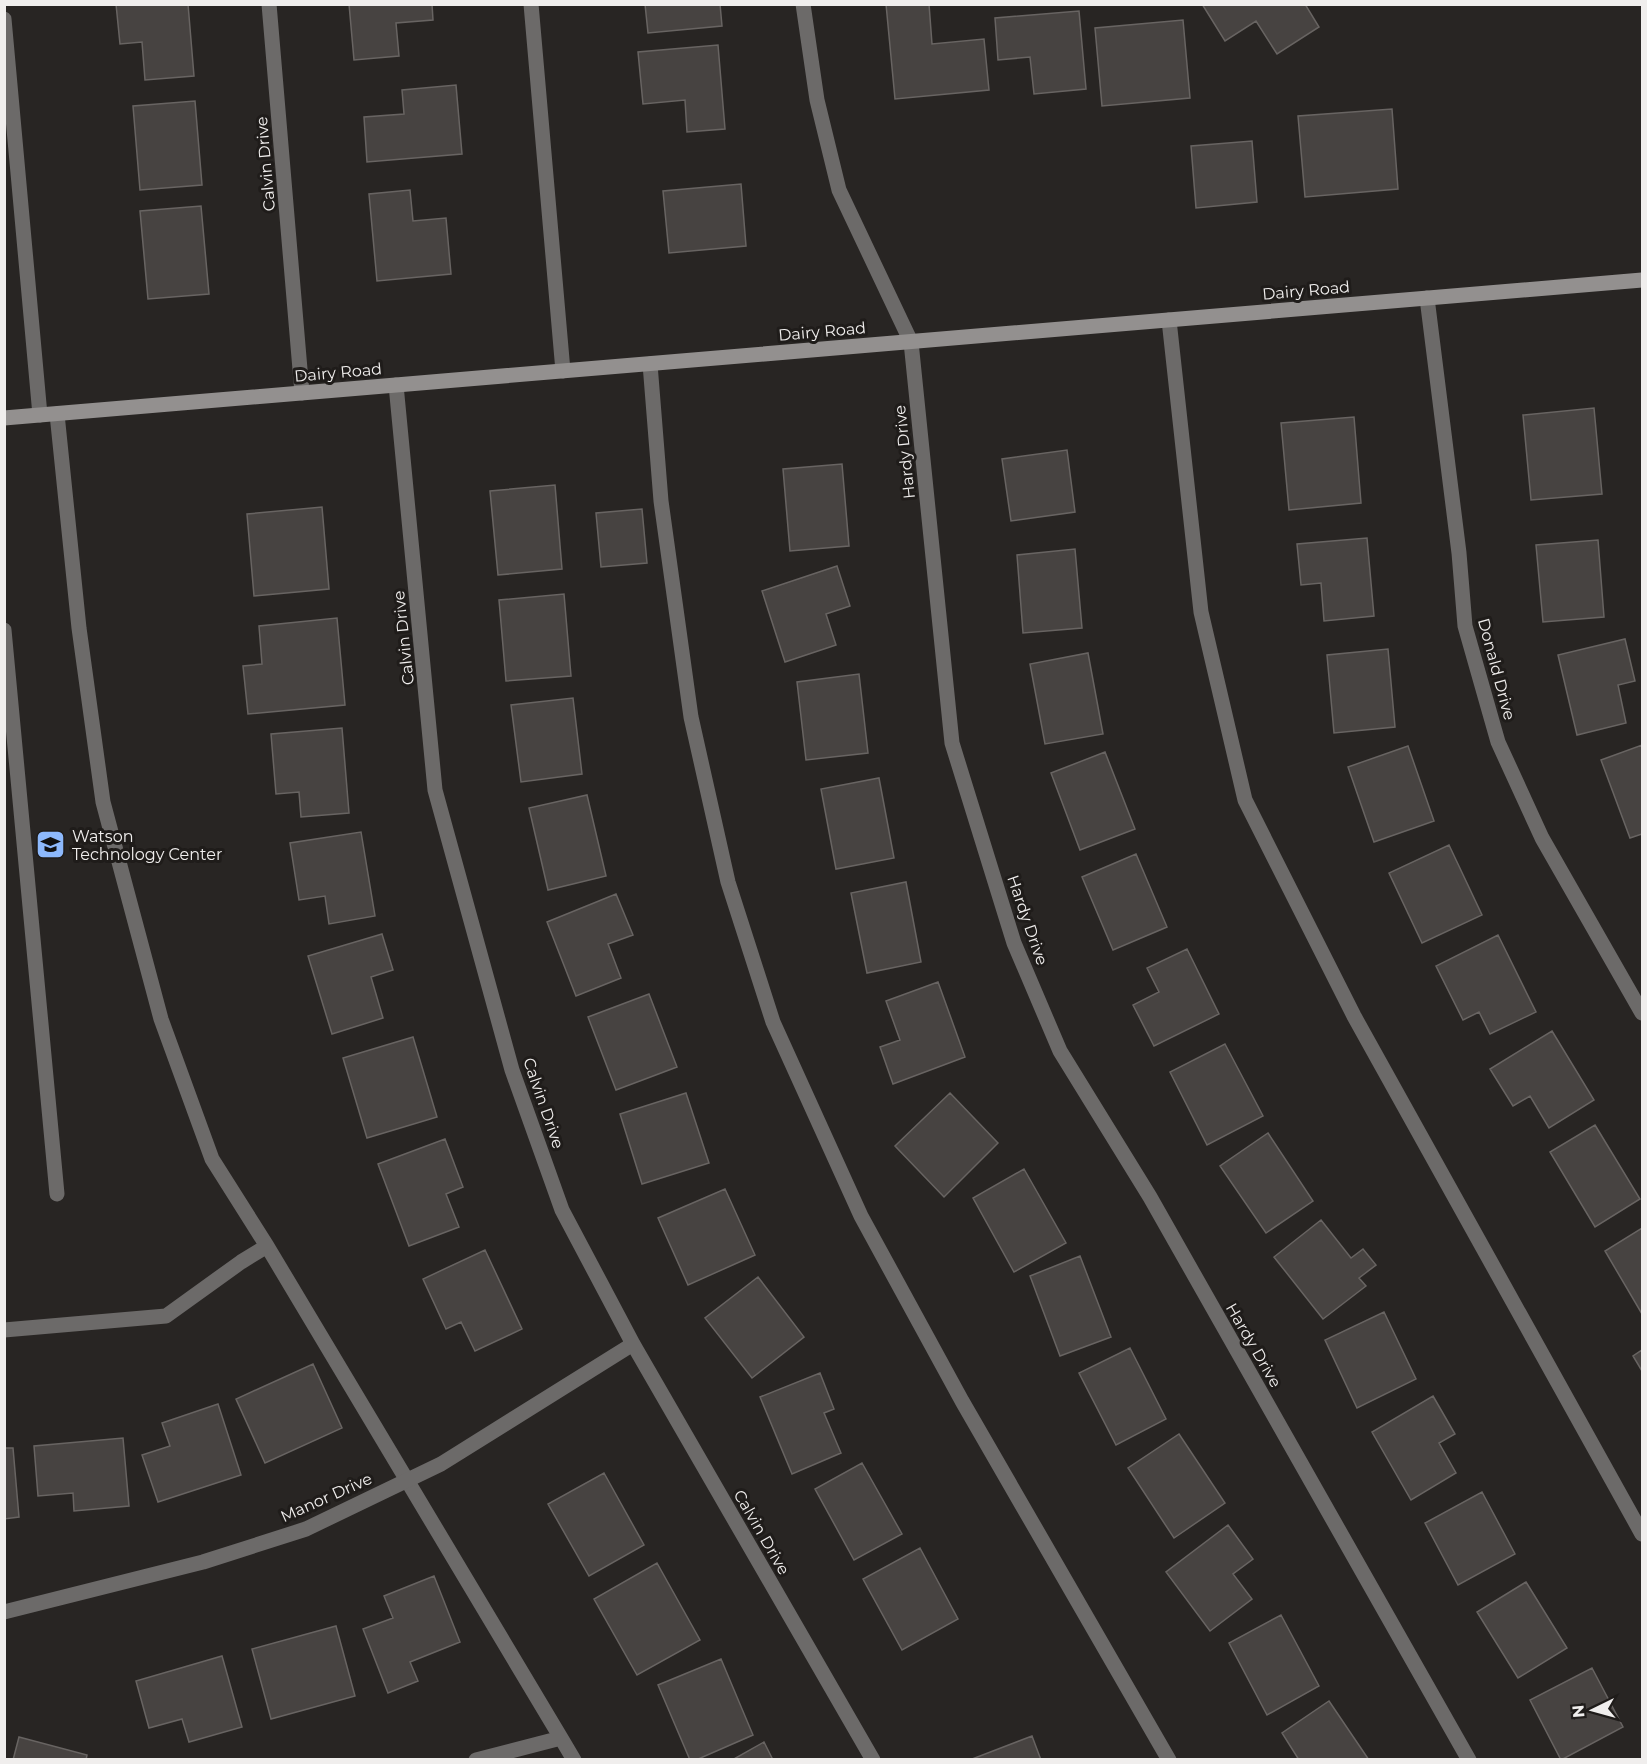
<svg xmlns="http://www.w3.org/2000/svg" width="1647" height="1764" font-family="Montserrat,sans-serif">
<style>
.building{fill:#474341;stroke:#686462;stroke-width:1.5}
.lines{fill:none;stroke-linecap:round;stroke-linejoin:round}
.lane{stroke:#6c6a69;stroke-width:15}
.street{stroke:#6c6a69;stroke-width:15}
.secondary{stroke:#93908f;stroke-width:15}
.labels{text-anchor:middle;stroke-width:6;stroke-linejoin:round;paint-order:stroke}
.street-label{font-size:16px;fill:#f0eeed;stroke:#1f1c1a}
.poi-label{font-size:16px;fill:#f0eeed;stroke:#1f1c1a;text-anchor:start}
</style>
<rect width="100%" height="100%" fill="#282523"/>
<!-- building -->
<path class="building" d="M 116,4 L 188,4 L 194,76 L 145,80 L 142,42 L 120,44 Z
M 349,4 L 432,4 L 433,20 L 396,23 L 399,56 L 354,60 Z
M 645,4 L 720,4 L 722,26 L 648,33 Z
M 886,4 L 929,4 L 932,44 L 984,39 L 989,90 L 895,99 Z
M 1202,4 L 1305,4 L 1319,27 L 1277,54 L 1256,21 L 1225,41 Z
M 1079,11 L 1086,89 L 1034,94 L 1030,57 L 998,60 L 995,18 Z
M 1183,20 L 1190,98 L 1102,106 L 1095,28 Z
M 718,45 L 725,129 L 687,132 L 685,100 L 643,104 L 638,52 Z
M 456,85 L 462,154 L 367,162 L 364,117 L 404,114 L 402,90 Z
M 195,101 L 202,185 L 140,190 L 133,106 Z
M 1392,109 L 1398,189 L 1305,197 L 1298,116 Z
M 1252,141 L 1257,202 L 1196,208 L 1191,146 Z
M 741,184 L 746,246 L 669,253 L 663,191 Z
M 410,190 L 413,221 L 446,218 L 451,274 L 377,281 L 369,194 Z
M 201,206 L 209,294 L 148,299 L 140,211 Z
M 1594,408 L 1602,494 L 1531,500 L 1523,415 Z
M 1354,417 L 1361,503 L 1289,510 L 1281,423 Z
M 1067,450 L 1075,512 L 1011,521 L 1002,459 Z
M 842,464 L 849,546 L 790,551 L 783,469 Z
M 555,485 L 562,569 L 498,575 L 490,491 Z
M 322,507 L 329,589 L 254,596 L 247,514 Z
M 642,509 L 647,563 L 601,567 L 596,513 Z
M 1367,538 L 1374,616 L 1324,621 L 1321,583 L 1301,585 L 1297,544 Z
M 1598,540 L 1604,617 L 1543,622 L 1536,545 Z
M 1075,549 L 1082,628 L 1023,633 L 1017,555 Z
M 837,566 L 850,606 L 826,614 L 836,645 L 785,662 L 762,591 Z
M 564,594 L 571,676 L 506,681 L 499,600 Z
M 337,618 L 345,705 L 248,714 L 243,666 L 262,664 L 259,626 Z
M 1625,639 L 1635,681 L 1618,685 L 1626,723 L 1577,735 L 1558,655 Z
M 1388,649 L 1395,727 L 1334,733 L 1327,655 Z
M 1088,653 L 1103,734 L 1045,744 L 1030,664 Z
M 859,674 L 868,753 L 806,760 L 797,682 Z
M 573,698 L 582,774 L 521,782 L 511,705 Z
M 342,728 L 349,813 L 301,817 L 299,792 L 276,794 L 271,734 Z
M 1642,745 L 1642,834 L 1630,838 L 1601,760 Z
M 1408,746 L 1434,821 L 1374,842 L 1348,767 Z
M 1105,752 L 1135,829 L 1080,850 L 1051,773 Z
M 879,778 L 894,858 L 836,869 L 821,789 Z
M 587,795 L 606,876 L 548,890 L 529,808 Z
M 361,832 L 375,916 L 329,924 L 325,896 L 299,900 L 290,843 Z
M 1449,845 L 1482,915 L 1422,943 L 1389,873 Z
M 1136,854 L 1167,927 L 1113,950 L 1082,877 Z
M 906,882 L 921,962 L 867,973 L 851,893 Z
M 616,894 L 633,935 L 608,944 L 621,978 L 576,996 L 547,922 Z
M 382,934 L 393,970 L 371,977 L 383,1018 L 332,1034 L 308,956 Z
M 1498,935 L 1536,1012 L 1490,1034 L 1479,1012 L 1463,1020 L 1436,966 Z
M 1187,949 L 1219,1014 L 1154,1046 L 1133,1005 L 1159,992 L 1147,968 Z
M 938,982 L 965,1057 L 893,1084 L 880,1047 L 900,1040 L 886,1001 Z
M 649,994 L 677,1067 L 616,1090 L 588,1017 Z
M 1552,1031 L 1594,1100 L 1549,1128 L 1530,1096 L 1513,1106 L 1490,1069 Z
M 413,1037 L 437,1117 L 367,1138 L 343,1058 Z
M 1225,1044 L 1263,1116 L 1207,1145 L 1170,1072 Z
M 686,1093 L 709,1163 L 642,1184 L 620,1114 Z
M 950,1093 L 998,1143 L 944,1197 L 895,1146 Z
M 1595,1125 L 1640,1199 L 1595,1227 L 1550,1152 Z
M 1268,1133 L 1313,1201 L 1266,1233 L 1220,1166 Z
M 445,1139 L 463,1187 L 446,1194 L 459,1227 L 409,1246 L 378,1164 Z
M 1024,1169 L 1066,1243 L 1014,1272 L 973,1198 Z
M 725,1189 L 755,1255 L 688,1285 L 658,1218 Z
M 1321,1220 L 1351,1258 L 1363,1249 L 1376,1265 L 1359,1278 L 1366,1286 L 1323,1319 L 1274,1257 Z
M 1642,1228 L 1642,1314 L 1605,1251 Z
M 485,1250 L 522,1329 L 475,1351 L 461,1322 L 446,1329 L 423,1279 Z
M 1080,1256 L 1111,1337 L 1060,1356 L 1030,1276 Z
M 758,1277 L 804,1337 L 752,1378 L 705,1318 Z
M 1384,1312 L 1416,1379 L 1357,1408 L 1325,1340 Z
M 1130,1348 L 1166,1419 L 1116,1445 L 1079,1373 Z
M 1642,1350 L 1642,1371 L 1633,1356 Z
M 313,1364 L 342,1428 L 265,1463 L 236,1399 Z
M 820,1373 L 834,1409 L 824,1413 L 841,1453 L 792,1474 L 760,1397 Z
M 1433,1396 L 1455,1434 L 1439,1443 L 1456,1473 L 1411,1500 L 1372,1432 Z
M 218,1404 L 241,1475 L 158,1502 L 142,1455 L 170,1446 L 162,1423 Z
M 1179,1434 L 1225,1503 L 1174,1538 L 1128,1468 Z
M 123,1438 L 129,1506 L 74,1511 L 73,1493 L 38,1496 L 34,1446 Z
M 4,1448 L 13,1448 L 19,1517 L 4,1519 Z
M 862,1463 L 902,1534 L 854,1560 L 815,1489 Z
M 604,1473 L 644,1545 L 589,1576 L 548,1504 Z
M 1482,1492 L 1515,1554 L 1458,1585 L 1425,1523 Z
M 1228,1525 L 1253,1559 L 1233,1574 L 1252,1599 L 1210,1631 L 1166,1572 Z
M 920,1548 L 958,1619 L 902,1650 L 863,1579 Z
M 657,1563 L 700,1640 L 637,1675 L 594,1599 Z
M 434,1576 L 460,1642 L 410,1662 L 418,1681 L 388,1693 L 363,1629 L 393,1618 L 384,1596 Z
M 1526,1582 L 1567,1648 L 1518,1678 L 1477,1612 Z
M 1281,1615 L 1319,1686 L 1267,1715 L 1229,1643 Z
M 336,1626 L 355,1696 L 271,1719 L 252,1649 Z
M 222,1656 L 242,1727 L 189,1742 L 182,1719 L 149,1728 L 136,1681 Z
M 721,1659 L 753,1735 L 696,1760 L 690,1760 L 658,1685 Z
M 1592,1668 L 1623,1727 L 1561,1760 L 1530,1700 Z
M 1329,1701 L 1369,1760 L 1299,1760 L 1282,1733 Z
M 1032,1736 L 1041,1760 L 972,1760 L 972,1759 Z
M 19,1737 L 87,1755 L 86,1760 L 13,1760 Z
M 764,1742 L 773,1760 L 732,1760 Z"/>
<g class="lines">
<!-- lane -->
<path class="lane" d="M 531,4 L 563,371
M 4,19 L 40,415
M 1169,320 L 1201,612 L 1245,800 L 1354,1016 L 1642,1534
M 650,364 L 661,501 L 691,717 L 728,882 L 773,1022 L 861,1216 L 962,1401 L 1169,1760
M 57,414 L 79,628 L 103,802 L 161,1019 L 212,1159 L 267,1246
M 4,630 L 57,1194
M 4,1330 L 166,1316 L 241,1262 L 267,1246 L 561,1738 L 476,1760
M 561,1738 L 574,1760"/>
<!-- street -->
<path class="street" d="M 269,4 L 302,393
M 803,4 L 817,100 L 839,190 L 911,342 L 952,743 L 1014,943 L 1060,1051 L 1150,1197 L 1469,1760
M 1427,298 L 1459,553 L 1465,626 L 1498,742 L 1542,838 L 1642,1013
M 396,385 L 435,790 L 512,1070 L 562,1210 L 633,1344 L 873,1760
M 4,1612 L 203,1562 L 306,1529 L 441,1464 L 633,1344"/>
<!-- secondary -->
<path class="secondary" d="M 4,418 L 1642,280"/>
</g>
<!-- icons -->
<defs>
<symbol id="school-square" viewBox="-11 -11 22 22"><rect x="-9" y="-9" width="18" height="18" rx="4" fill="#8db9fc" stroke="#1f1c1a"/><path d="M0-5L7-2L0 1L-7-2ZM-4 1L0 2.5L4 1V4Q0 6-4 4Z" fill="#111"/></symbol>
</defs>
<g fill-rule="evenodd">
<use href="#school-square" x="34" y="828" width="33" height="33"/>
</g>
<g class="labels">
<!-- street labels -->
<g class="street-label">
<text transform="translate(265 164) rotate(-95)" y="6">Calvin Drive</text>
<text transform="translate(1306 290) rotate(-5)" y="6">Dairy Road</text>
<text transform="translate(822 331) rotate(-5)" y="6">Dairy Road</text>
<text transform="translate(338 372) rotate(-5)" y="6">Dairy Road</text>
<text transform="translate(904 452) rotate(-96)" y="6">Hardy Drive</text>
<text transform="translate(403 638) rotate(-96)" y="6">Calvin Drive</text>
<text transform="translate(1497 669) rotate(75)" y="6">Donald Drive</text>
<text transform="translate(1028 920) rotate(71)" y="6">Hardy Drive</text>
<text transform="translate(544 1103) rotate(71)" y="6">Calvin Drive</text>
<text transform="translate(1254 1345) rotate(60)" y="6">Hardy Drive</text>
<text transform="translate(326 1497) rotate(-24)" y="6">Manor Drive</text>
<text transform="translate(762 1532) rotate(60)" y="6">Calvin Drive</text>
</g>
<!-- poi labels -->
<g class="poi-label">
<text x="72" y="842">Watson<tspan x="72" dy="18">Technology Center</tspan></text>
</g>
</g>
<!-- border -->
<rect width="1647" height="1764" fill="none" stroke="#f0eeed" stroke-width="12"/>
<!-- north arrow -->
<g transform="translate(1593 1710) rotate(265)" stroke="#1f1c1a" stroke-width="4.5" paint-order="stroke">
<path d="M0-4.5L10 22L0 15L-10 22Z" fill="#f0eeed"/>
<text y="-9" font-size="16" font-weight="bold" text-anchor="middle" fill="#f0eeed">N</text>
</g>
</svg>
